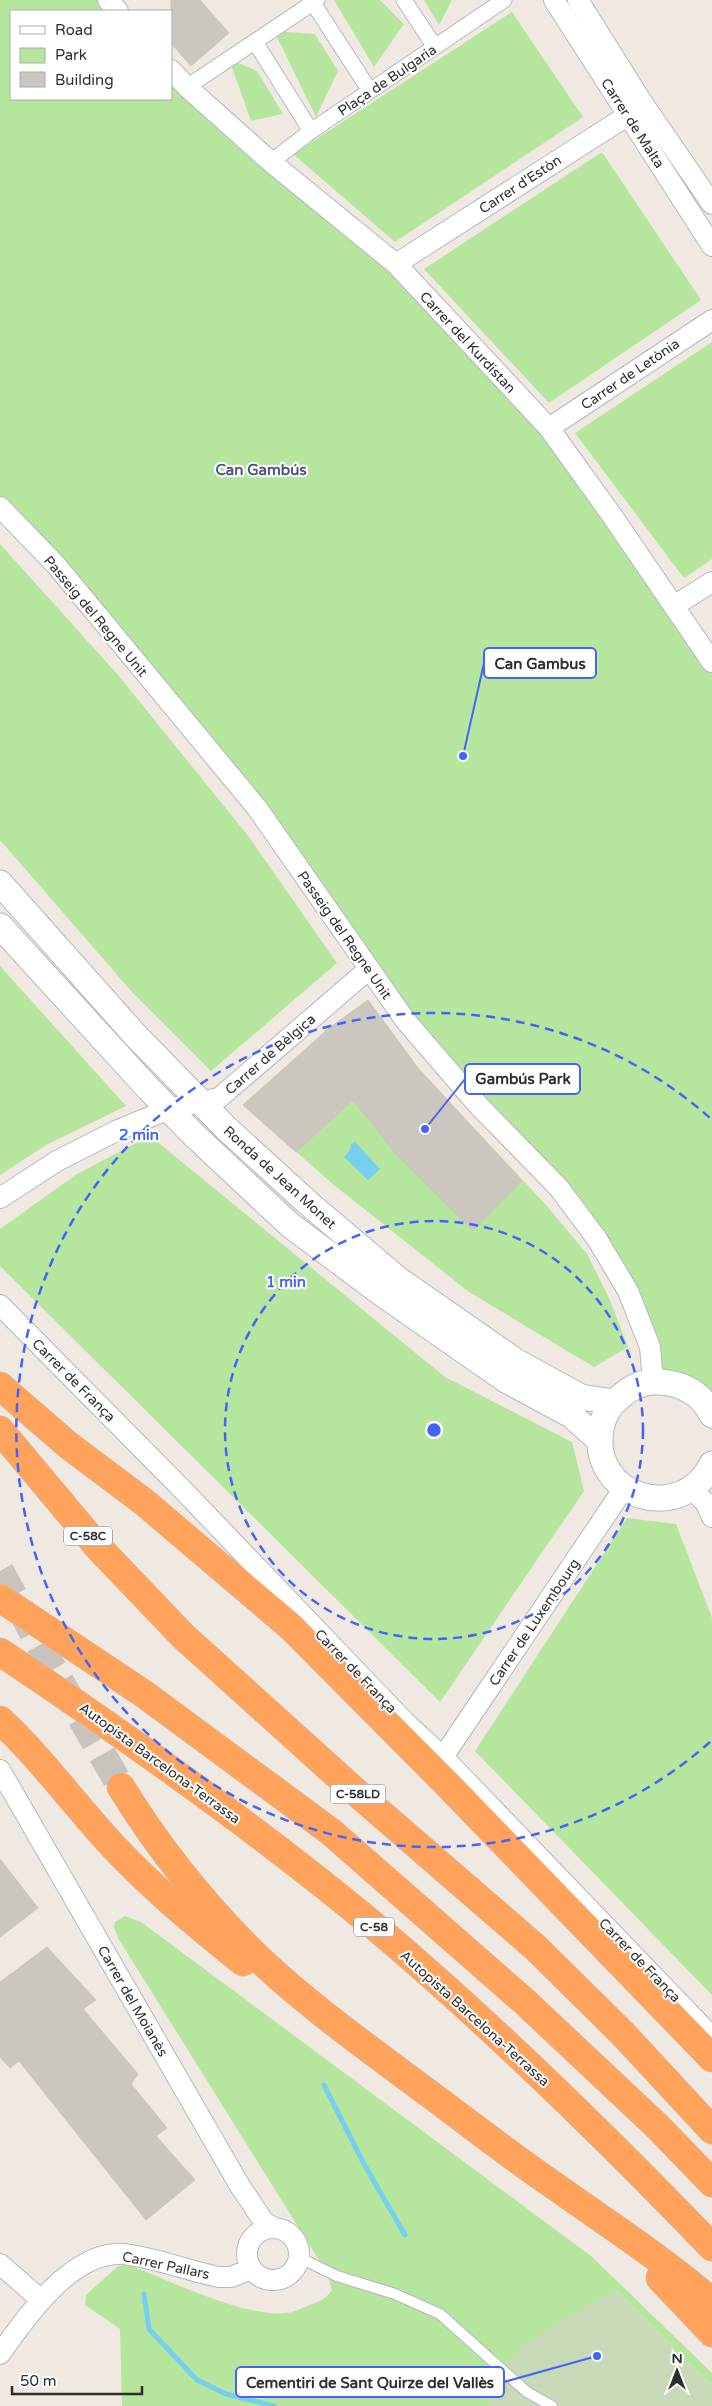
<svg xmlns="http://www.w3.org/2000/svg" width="712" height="2406" font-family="'Varela Round',sans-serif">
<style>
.green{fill:#b6e59e}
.cemetery{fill:#c8d9b8}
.water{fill:#75cff0}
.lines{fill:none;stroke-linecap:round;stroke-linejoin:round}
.stream{stroke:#75cff0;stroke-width:5}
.building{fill:#cbc7bf;stroke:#cbc5ba}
.motorway-tunnel{stroke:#c8c4bd;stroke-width:28;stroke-dasharray:28 14;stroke-linecap:butt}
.service-casing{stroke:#b4b7c1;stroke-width:12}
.pedestrian-casing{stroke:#b4b7c1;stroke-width:17}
.minor-casing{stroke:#b4b7c1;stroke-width:22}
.tertiary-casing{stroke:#b4b7c1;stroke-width:27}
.motorway-casing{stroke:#c9c9c9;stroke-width:29}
.service{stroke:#fff;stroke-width:10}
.pedestrian{stroke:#fff;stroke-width:15}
.minor{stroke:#fff;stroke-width:20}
.tertiary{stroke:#fff;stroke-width:25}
.motorway{stroke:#ffa35c;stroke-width:28}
.ring{fill:none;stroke:#4264fb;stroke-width:2.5;stroke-dasharray:9 6}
.labels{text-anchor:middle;stroke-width:4;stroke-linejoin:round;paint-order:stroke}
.shield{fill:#fff;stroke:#6d6d6d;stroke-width:1}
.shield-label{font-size:12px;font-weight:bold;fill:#2e2e2e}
.street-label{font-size:14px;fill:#2e2e2e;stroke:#fff}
.neighbourhood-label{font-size:15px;font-weight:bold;fill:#4d5680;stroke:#fff}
.centre{fill:#4264fb;stroke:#fff;stroke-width:2.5}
.ring-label{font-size:15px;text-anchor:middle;font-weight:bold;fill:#4264fb;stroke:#fff;stroke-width:4;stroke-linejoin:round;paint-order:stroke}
.leader{fill:none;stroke:#4264fb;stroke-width:2}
.callout-dot{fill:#4264fb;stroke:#fff;stroke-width:2}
.callout{fill:#fff;stroke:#4264fb;stroke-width:2}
.callout-label{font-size:15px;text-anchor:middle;font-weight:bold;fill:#2e2e2e}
</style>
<rect width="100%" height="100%" fill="#efe9e1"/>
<!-- green -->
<path class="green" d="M 0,0 L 108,0 L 118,11 L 11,11 L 11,99 L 171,99 L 171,70 L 396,264 L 549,428 L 712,662 L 712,1415 L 653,1381 L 597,1239 L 478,1105 L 257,808 L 0,507 Z
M 334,0 L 380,0 L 404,24 L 374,67 Z
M 424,0 L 452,0 L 439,25 Z
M 512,12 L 583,117 L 395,242 L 293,154 Z
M 274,31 L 315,34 L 338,71 L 316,117 Z
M 229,59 L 257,71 L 283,114 L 251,121 Z
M 602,152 L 701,300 L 549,403 L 424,269 Z
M 712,342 L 712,559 L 684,578 L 575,433 Z
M 0,544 L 118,675 L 249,837 L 337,963 L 211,1071 L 132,992 L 0,840 Z
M 0,966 L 126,1106 L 46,1145 L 0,1175 Z
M 368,1000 L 418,1068 L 546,1205 L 587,1254 L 609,1298 L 628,1347 L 594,1367 L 469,1292 L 334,1185 L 243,1105 L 328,1029 Z
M 150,1136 L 445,1377 L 572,1442 L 584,1491 L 440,1702 L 0,1266 L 0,1229 L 77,1174 Z
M 627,1518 L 676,1524 L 712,1618 L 712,1995 L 475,1751 Z
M 125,1916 L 141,1922 L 591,2256 L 712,2373 L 712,2386 L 615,2289 L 502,2369 L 489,2406 L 122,2406 L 120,2329 L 85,2305 L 86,2295 L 117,2267 L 127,2264 C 165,2279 246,2318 285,2313 C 292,2313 300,2309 307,2306 C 318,2302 325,2300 332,2290 L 327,2273 L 118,1938 L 114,1927 L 115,1922 Z"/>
<!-- cemetery -->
<path class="cemetery" d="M 615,2289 L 712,2386 L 712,2406 L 489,2406 L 502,2369 L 523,2344 Z"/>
<!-- water -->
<path class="water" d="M 355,1142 L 380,1169 L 368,1180 L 344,1157 L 350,1150 L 351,1144 Z"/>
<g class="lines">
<!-- stream -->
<path class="stream" d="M 324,2085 L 364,2164 L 405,2235
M 144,2294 L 149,2329 L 197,2380 L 226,2394 L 274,2406"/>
</g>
<!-- building -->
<path class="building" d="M 171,0 L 200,0 L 229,33 L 191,66 L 171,43 Z
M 368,1000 L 418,1068 L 522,1181 L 473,1231 L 396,1154 L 353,1100 L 296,1152 L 243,1105 L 328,1029 Z
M 0,1859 L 38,1908 L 0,1937 Z
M 47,1947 L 96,2000 L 83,2009 L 138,2074 L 131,2084 L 167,2128 L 156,2136 L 195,2180 L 146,2220 L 19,2061 L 10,2068 L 0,2057 L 0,1982 Z"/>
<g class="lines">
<!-- motorway-tunnel -->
<path class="motorway-tunnel" d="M 0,1571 L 49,1662 L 121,1787"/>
<defs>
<path id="service" d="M 300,2258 L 337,2276 L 395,2294 L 440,2314 L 527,2392 L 552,2406"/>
<path id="pedestrian" d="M 404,0 L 435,47
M 313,3 L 370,91
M 255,42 L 311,131
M 187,87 L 317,0
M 271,162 L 311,131 L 504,0"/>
<path id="minor" d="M 108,0 L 118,11
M 554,0 L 712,246
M 578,0 L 644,105 L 712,204
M 171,70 L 187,87 L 271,162 L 396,264 L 549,428 L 613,517 L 712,662
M 396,264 L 644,105
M 549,428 L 712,320
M 0,507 L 56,565 L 257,808 L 405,1020 L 478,1105 L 559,1188 L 597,1239 L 628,1291 L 650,1347 L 653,1381
M 674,606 L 712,582
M 0,1198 L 57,1161 L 116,1131 L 169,1109 L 219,1098 L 369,969
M 0,1305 L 181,1488 L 405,1722 L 443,1757 L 712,2037
M 691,1489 L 705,1502 L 712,1517
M 443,1757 L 624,1488
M 0,1770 L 240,2186 L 264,2222 L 273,2227
M247 2254a26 26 0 1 1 52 0a26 26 0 1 1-52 0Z
M 0,2264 L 41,2300
M 0,2354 C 26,2317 72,2251 122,2254 C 155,2257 187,2271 219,2277 L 231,2277 L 251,2269"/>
<path id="tertiary" d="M 0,883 L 136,1036 L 226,1128 L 308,1203 L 399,1280 L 517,1362 L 581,1397 L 613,1402
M 0,926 L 148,1088 L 195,1136 L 290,1225 L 381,1293 L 506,1380 L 571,1415 L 599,1440
M 712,1415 C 702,1394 684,1384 661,1382 C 645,1380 631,1387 620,1397 C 610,1405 603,1416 601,1429 C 589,1497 681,1526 712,1464"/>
<path id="motorway" d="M 0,1386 L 68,1445 L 144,1502 L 291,1627 L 447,1784 L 712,2058
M 0,1430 L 97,1546 L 183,1636 L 357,1793 L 536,1948 L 623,2034 L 712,2130
M 0,1598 L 144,1694 L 331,1832 L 525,2002 L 659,2128 L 712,2183
M 0,1652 C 126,1736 249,1823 366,1919 C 488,2021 602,2133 712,2247
M 0,1720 C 41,1758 74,1804 112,1845 C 152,1888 197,1925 243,1962
M 121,1787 C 159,1849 205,1906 257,1957 C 311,2008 372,2051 431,2095 C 474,2127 515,2159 559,2189 C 611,2226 664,2260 712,2302
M 660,2278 L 712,2333"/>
</defs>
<!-- service casing -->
<use href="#service" class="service-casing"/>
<!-- pedestrian casing -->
<use href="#pedestrian" class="pedestrian-casing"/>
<!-- minor casing -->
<use href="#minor" class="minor-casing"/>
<!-- tertiary casing -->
<use href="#tertiary" class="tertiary-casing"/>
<!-- motorway casing -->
<use href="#motorway" class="motorway-casing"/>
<!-- service -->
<use href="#service" class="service"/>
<!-- pedestrian -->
<use href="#pedestrian" class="pedestrian"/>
<!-- minor -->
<use href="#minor" class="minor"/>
<!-- tertiary -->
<use href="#tertiary" class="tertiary"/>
<!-- motorway -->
<use href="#motorway" class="motorway"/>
</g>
<!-- distance rings -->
<g class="ring">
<circle cx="434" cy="1430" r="209"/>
<path d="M710 1742A417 417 0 1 1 710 1118"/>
</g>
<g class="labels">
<!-- shield labels -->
<g class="shield">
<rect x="64" y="1526.5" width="48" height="19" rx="4"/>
<rect x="330.5" y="1784.5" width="55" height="19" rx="4"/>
<rect x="354" y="1917.5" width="40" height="19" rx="4"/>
</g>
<g class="shield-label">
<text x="88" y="1540">C-58C</text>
<text x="358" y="1798">C-58LD</text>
<text x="374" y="1931">C-58</text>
</g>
<!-- street labels -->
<g class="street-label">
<text transform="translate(387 80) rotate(-34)" y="5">Plaça de Bulgaria</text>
<text transform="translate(633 123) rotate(57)" y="5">Carrer de Malta</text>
<text transform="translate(520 184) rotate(-33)" y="5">Carrer d'Estòn</text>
<text transform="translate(468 342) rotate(47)" y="5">Carrer del Kurdistan</text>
<text transform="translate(630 374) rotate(-34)" y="5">Carrer de Letònia</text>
<text transform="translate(96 616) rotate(50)" y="5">Passeig del Regne Unit</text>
<text transform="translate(345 935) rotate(55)" y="5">Passeig del Regne Unit</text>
<text transform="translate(270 1054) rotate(-41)" y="5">Carrer de Bèlgica</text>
<text transform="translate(280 1177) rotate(42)" y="5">Ronda de Jean Monet</text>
<text transform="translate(74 1380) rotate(45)" y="5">Carrer de França</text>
<text transform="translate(534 1622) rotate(-56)" y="5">Carrer de Luxembourg</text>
<text transform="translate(356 1671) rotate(46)" y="5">Carrer de França</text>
<text transform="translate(160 1763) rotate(36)" y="5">Autopista Barcelona-Terrassa</text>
<text transform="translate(640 1960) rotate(46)" y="5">Carrer de França</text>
<text transform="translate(133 2001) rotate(60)" y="5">Carrer del Moianès</text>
<text transform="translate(475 2018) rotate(42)" y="5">Autopista Barcelona-Terrassa</text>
<text transform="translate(166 2265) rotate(12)" y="5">Carrer Pallars</text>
</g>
<!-- neighbourhood labels -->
<g class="neighbourhood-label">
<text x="261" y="475">Can Gambús</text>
</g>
</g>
<circle cx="434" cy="1430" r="8" class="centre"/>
<g class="ring-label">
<text x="139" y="1140">2 min</text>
<text x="286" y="1287">1 min</text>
</g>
<!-- callouts -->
<path class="leader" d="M463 756L484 663M425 1129L465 1079M597 2356L504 2382"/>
<g class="callout-dot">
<circle cx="463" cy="756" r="5"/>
<circle cx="425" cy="1129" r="5"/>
<circle cx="597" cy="2356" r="5"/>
</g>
<g class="callout">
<rect x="484" y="648" width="112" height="30" rx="5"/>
<rect x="465" y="1064" width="115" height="30" rx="5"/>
<rect x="236" y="2367" width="268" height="30" rx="5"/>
</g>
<g class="callout-label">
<text x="540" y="669">Can Gambus</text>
<text x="523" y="1084">Gambús Park</text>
<text x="370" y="2388">Cementiri de Sant Quirze del Vallès</text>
</g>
<!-- legend -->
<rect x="10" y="10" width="162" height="90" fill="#ffffff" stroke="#ababab"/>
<rect x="20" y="26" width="25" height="8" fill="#ffffff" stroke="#ababab"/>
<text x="55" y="35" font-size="15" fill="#2e2e2e">Road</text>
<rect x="20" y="48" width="25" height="15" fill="#b6e59e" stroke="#ababab"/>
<text x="55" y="60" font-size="15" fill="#2e2e2e">Park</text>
<rect x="20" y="72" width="25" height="15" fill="#cbc7bf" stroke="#ababab"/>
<text x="55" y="85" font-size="15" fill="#2e2e2e">Building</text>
<!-- north arrow -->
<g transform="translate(677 2371)" stroke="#ffffff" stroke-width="4" paint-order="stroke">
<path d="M0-4L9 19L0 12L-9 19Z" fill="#2e2e2e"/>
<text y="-8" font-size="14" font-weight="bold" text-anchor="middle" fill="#2e2e2e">N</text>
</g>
<!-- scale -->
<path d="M12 2386v8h130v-8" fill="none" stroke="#2e2e2e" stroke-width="2.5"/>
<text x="20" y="2386" font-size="15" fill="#2e2e2e" stroke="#ffffff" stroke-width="4" paint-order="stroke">50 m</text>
</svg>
